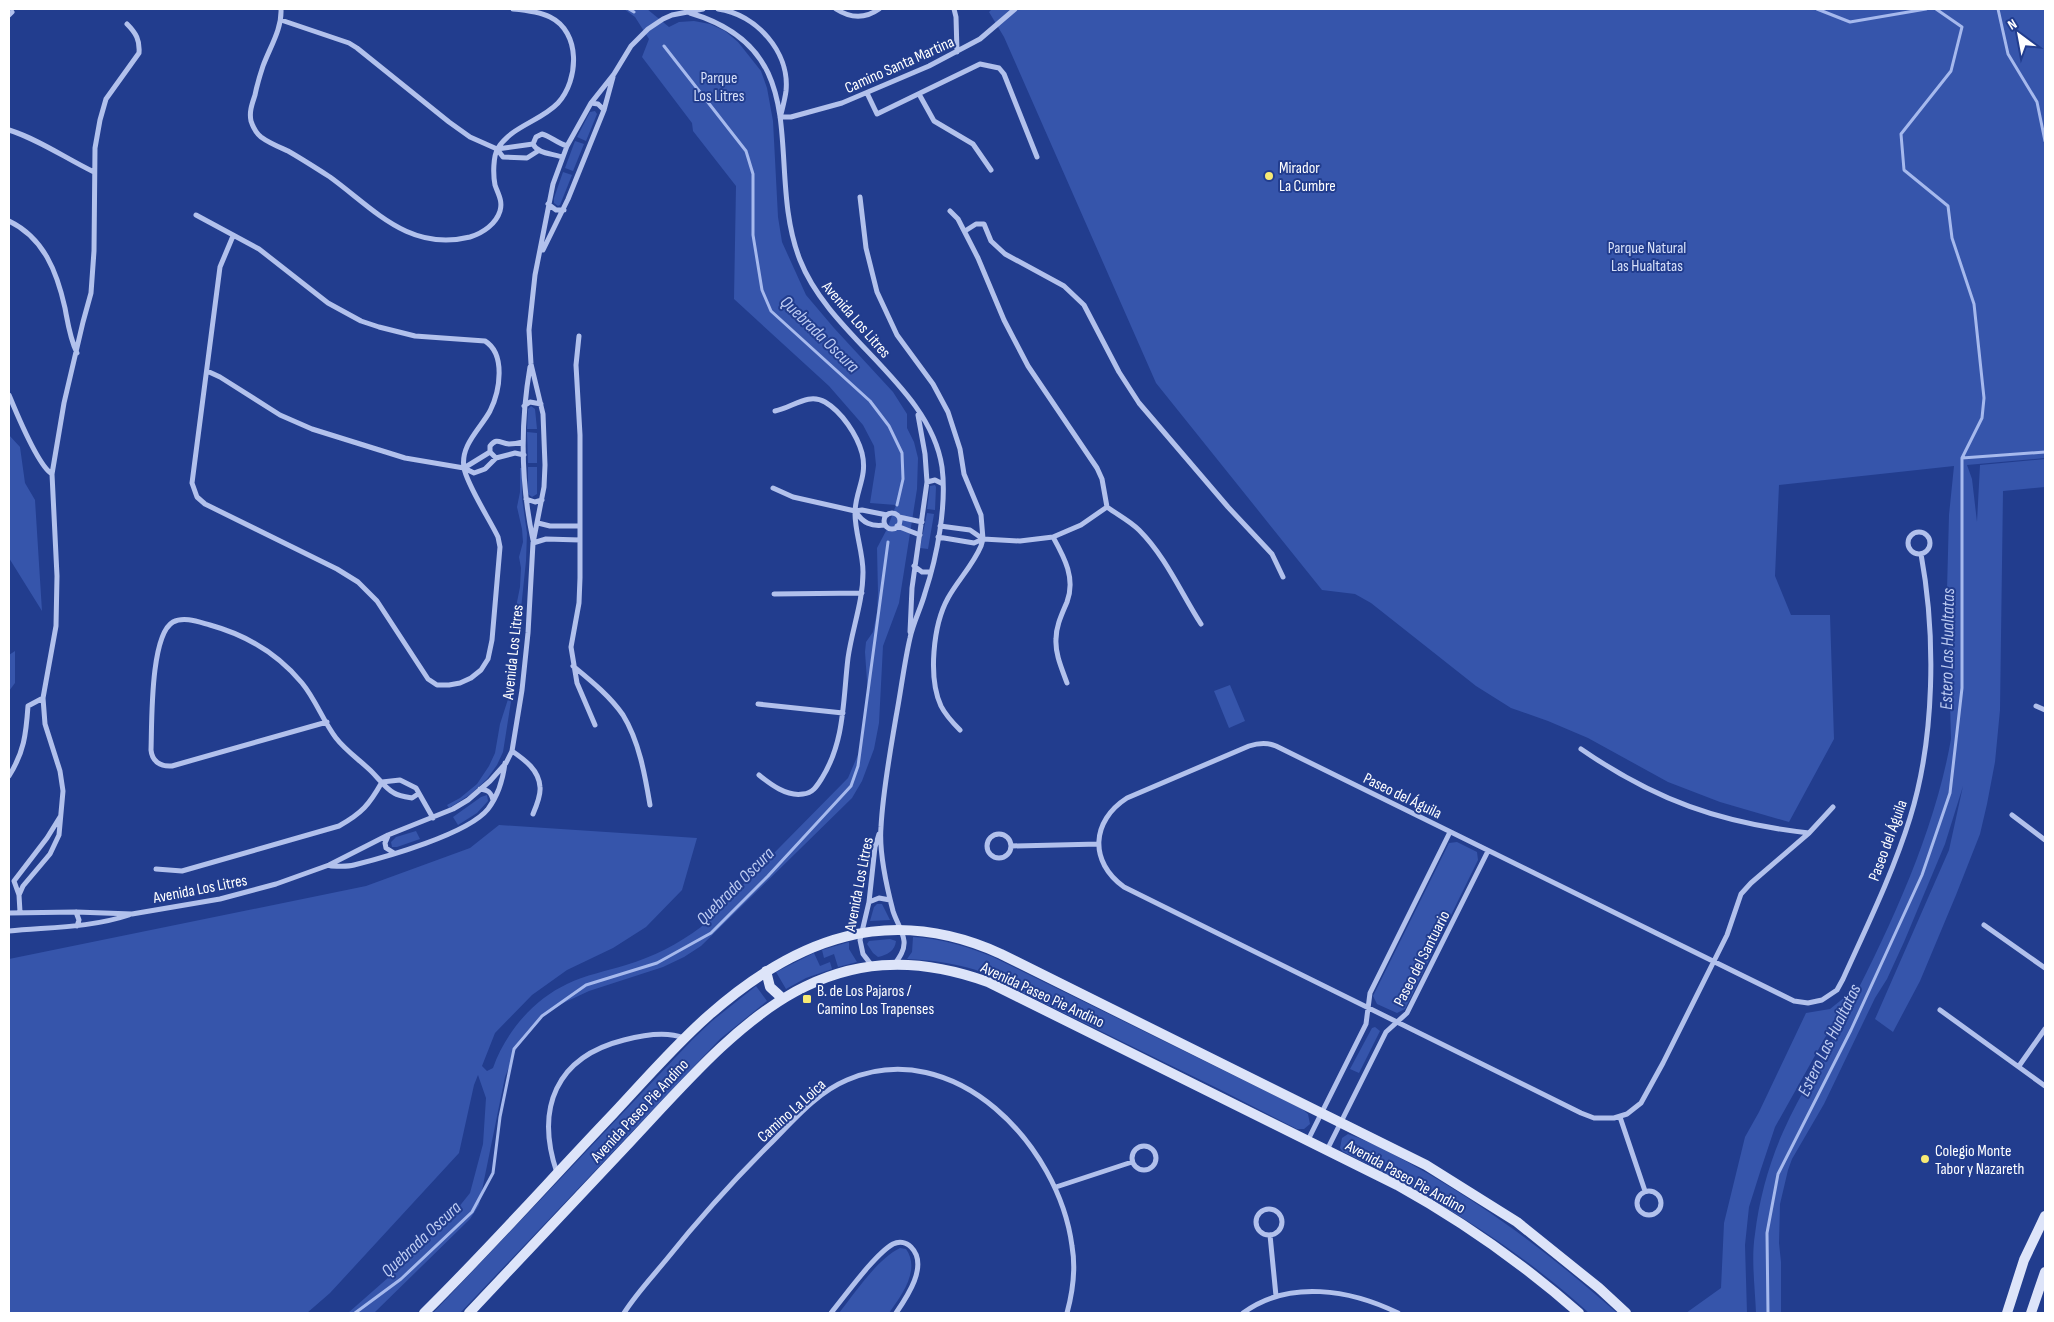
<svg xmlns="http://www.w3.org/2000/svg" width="2054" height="1322" font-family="'Sofia Sans Condensed',sans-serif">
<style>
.green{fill:#3655ab}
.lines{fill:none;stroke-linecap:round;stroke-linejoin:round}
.stream{stroke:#a6b9ed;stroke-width:3}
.street{stroke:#b2c1ec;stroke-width:5}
.secondary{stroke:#dde4f9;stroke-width:10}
.poi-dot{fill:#f8ea74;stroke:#223d8e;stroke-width:2}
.labels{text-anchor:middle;stroke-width:4;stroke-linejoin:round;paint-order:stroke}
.street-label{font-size:16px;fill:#fff;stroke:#223d8e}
.park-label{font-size:16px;fill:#d7e0f9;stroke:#223d8e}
.poi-label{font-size:16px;fill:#fff;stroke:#223d8e;text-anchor:start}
.water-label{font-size:18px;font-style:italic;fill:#beccf3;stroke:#223d8e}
</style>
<rect width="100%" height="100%" fill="#223d8e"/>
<!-- green -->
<path class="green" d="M 624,9 L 647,9 L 669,27 L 679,22 L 694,21 L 710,24 L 725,31 L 738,42 L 761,71 L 767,88 L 773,121 L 778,217 L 782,242 L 806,295 L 834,328 L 893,392 L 907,414 L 907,428 L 914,442 L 918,458 L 917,489 L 899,603 L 883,646 L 879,723 L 874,749 L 862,781 L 852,798 L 701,946 L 684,957 L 663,967 L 589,991 L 559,1005 L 543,1015 L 529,1029 L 519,1041 L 505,1077 L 479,1205 L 470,1219 L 374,1313 L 348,1313 L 406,1262 L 450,1218 L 470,1193 L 483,1144 L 486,1098 L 478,1075 L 474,1085 L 459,1153 L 330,1293 L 307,1313 L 9,1313 L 9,959 L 366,886 L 470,848 L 499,825 L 697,838 L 682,890 L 646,927 L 613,948 L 567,970 L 532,995 L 495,1033 L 482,1066 L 487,1071 L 493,1068 C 505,1033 533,1000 567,984 C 586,975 606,971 626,965 C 653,957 678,944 701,927 L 848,778 L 860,750 L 868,696 L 865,652 L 866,642 L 873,632 L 877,612 L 878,593 L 877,548 L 887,529 L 896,505 L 870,503 L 876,465 L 874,446 L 863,425 L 829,386 L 734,299 L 736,186 L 693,131 L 692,123 L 642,57 L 649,39 L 635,17 Z
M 992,9 L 2045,9 L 2045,458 L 1967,465 L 1972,479 L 1977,522 L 1980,465 L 2045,459 L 2045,487 L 2003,491 L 2000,710 L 1995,762 L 1987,804 L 1980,834 L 1956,895 L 1920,981 L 1893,1032 L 1875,1019 L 1949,850 L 1963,786 L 1945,844 L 1904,942 L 1887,979 L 1875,998 L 1824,1104 L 1792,1159 L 1788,1170 L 1780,1204 L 1779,1243 L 1781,1262 L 1781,1313 L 1756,1313 C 1755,1287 1751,1259 1755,1234 C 1759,1200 1769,1163 1783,1132 C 1800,1094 1823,1058 1842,1021 C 1887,934 1934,836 1951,739 L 1947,590 L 1949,515 L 1954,466 L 1779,485 L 1775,576 L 1791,615 L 1830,615 L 1834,739 L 1789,822 L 1720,802 L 1668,782 L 1588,738 L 1548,721 L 1511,708 L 1476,686 L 1371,603 L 1355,594 L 1322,590 L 1156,383 L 1004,37 L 989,12 Z
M 595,111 L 597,114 L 586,141 L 577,137 L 590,112 Z
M 575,141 L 584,144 L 573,171 L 565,168 Z
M 563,172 L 572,175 L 560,205 L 558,206 L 554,203 L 554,198 Z
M 531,406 L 535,409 L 537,429 L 527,429 L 528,409 Z
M 527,432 L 537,433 L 537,463 L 528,463 Z
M 9,435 L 20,447 L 25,483 L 35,500 L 42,611 L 9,558 Z
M 528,467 L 537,467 L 537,494 L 532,497 L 528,494 Z
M 520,468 L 522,468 L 522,498 L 527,533 L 526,561 L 512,695 L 503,752 L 497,765 L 487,779 L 471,794 L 449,808 L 447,805 L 460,798 L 477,784 L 489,766 L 495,753 L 500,724 L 510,693 L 516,652 L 515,612 L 520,587 L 521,568 L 519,557 L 523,542 L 522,529 L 517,507 L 520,492 Z
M 935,485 L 936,487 L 935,510 L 927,509 L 930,486 Z
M 927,513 L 934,514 L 928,549 L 920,548 Z
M 15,651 L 15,683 L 9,691 L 9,655 Z
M 1230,685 L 1245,721 L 1229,728 L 1214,691 Z
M 487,795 L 488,801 L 477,813 L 458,825 L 453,817 L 481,797 Z
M 416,831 L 420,839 L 397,847 L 392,847 L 391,842 L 396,837 Z
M 1457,842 L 1477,852 L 1478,860 L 1405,1009 L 1397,1013 L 1377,1004 L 1373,996 L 1449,843 Z
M 877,904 L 882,904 L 890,920 L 870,921 L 874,907 Z
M 913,937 C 941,938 968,947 993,957 L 1302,1109 L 1308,1114 L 1310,1124 L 1304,1129 L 1297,1129 L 1219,1089 L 976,970 C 953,963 931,960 907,959 L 912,952 Z
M 890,939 L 896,941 C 895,951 887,955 878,957 L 873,953 L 867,944 L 869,941 Z
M 849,942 L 849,949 L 857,962 L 838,967 L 834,954 L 824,958 L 822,950 Z
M 814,953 L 820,966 L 830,962 L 832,969 L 806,978 L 786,989 L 776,972 Z
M 756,986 L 767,1001 L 720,1039 L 460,1313 L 433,1313 L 692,1040 L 712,1021 Z
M 1850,993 L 1775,1127 L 1761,1169 L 1749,1207 L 1745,1245 L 1747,1313 L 1686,1313 L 1721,1288 L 1724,1223 L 1745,1137 L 1759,1112 L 1806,1013 L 1830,1009 Z
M 1375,1027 L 1380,1031 L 1359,1073 L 1350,1069 L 1372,1028 Z
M 1348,1134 C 1375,1143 1402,1159 1427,1173 C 1496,1213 1557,1260 1617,1313 L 1589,1313 C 1514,1245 1432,1196 1342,1151 L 1340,1148 L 1342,1138 Z
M 900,1248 L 906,1249 C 921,1270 901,1296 889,1313 L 839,1313 C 855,1293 877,1259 900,1248 Z"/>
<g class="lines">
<!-- stream -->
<path class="stream" d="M 629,9 L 634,12
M 1817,9 L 1850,22 L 1926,9
M 1998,9 L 2008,54 L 2037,102 L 2045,141
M 664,46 L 746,151 L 753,174 L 753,235 L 762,290 L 771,311 L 870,401 L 889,426 L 902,453 L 903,479 L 897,505
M 1962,458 L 2045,452
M 355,1313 L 401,1279 L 472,1212 L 493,1173 L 500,1117 L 514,1049 L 542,1016 L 586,985 L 657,963 L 711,933 L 768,876 L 851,786 L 858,766 L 888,542
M 1768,1313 L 1767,1233 L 1778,1174 L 1851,1030 L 1922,875 L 1950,793 L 1962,688 L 1962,458 L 1982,418 L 1984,398 L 1974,304 L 1952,238 L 1948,206 L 1904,170 L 1901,134 L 1951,71 L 1962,27 L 1936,9"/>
<!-- street -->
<path class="street" d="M 281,9 C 282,29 270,47 263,66 C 260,75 257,85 255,95 C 252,104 249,112 251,121 C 253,127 256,133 261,137 C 269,143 279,147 288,151 C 302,159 316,168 330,177 C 374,209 409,252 470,237 C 483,233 496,224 500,211 C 503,201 498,194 495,185 C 493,175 493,156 498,148 C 512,126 541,121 558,103 C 579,80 581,32 550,17 C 540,12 524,10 513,9
M 718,9 C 756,14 790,52 786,91 C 785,99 783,106 781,114
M 836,9 C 850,18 865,19 879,9
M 954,9 L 956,17 L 957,52
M 690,13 C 820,51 763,166 800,260 C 830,337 930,386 942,467 C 947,505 937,557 925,593 C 921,608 913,623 910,638 C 904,664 901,691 896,717 C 890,753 883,790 881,827 C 879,851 887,888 893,911 C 896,921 903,931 904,941 C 905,950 899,958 894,965
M 9,15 L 12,12
M 281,20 L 349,43 L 357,48 L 449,122 L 470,137 L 497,149 L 503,157 L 527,158 L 538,151
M 867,93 L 877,114 L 980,64 L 999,68 L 1004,74 L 1037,157
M 919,94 L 934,121 L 973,144 L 991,170
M 591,103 L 598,104 L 604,110
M 780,117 L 791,117 L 842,103 L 929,66 L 980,39 L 1015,9
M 9,130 C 40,140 65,158 94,172
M 533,144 L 536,137 L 542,134 C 550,136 557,143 567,146
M 533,144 C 538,154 551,153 562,157
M 497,149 L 533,144
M 860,197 L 866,248 L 877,292 L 897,335 L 933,384 L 948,412 L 960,449 L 964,474 L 981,515 L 983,539 L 981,546 C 973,565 958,580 948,598 C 933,625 928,678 941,706 C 946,716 953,723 960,730
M 548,204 L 556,210 L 564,210
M 950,211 L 958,219 L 978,258 L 1004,320 L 1028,366 L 1097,468 L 1102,479 L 1107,507 C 1118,515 1130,521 1139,530 C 1166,557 1181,593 1201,624
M 196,215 L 259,249 L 328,303 L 361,321 L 379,327 L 415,336 L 485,341 C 506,354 500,391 490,411 C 481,428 460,445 464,468 C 467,485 490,520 498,537 L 500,547 L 492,640 L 488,659 L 481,670 L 471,678 L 460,683 L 449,685 L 437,685 L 428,679 L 377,601 L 358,582 L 337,569 L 205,504 L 197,497 L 192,483 L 220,267 L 233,236
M 9,221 C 44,238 57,272 65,308 C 68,324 70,339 77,353
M 965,231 L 976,224 L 984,224 L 991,241 L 1005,254 L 1064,286 L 1084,305 L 1119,372 L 1139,403 L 1228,507 L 1272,554 L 1283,577
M 543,250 L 568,199 L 604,110 L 613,77
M 579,336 L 576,365 L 580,435 L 580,578 L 579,603 L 571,647 L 577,683 L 595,725
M 530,367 C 520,425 521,483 533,540
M 207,371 L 220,377 L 280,415 L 312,429 L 405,458 L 464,468 L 474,473 L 485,469 L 496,458
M 9,395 C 16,412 38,466 52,474
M 524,406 L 530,402 L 541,404
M 523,442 C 519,443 514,444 509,444 C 500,443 497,437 490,446 L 490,452 L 496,458 L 515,453 L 524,455
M 464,468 L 490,452
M 927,482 L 935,480 L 943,484
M 773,488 L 793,497 L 855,511 L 862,510 L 887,515
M 526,499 L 535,502 L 542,500
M 855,511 C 863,523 871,527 885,525
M884 521a8 8 0 1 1 16 0a8 8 0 1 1-16 0Z
M 899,517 L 922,522
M 538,523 L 550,526 L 579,526
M 897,526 L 920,535
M 940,526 L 970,530 L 983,539
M1908 543a11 11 0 1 1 22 0a11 11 0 1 1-22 0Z
M 938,537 L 974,543 L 983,539 L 1020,541 L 1053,537 L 1081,525 L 1107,507
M 1053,537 C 1064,557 1076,578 1067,602 C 1062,614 1056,626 1056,639 C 1055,654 1062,669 1067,683
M 533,543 L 546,539 L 580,540
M 914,566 L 922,572 L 931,572
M 774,594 L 862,593
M 910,632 L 912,588 L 927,482 L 925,454 L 918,415
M 573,666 C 590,680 610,696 623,715 C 639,741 645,775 650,805
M 758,704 L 843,713
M 2036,706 L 2045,710
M 327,722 L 172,766 C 160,767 152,761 151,750 C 152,724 150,635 173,622 C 184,616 199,622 210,625 C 246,635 278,654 302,683 C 316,700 323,721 336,738 C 346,751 361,761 372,772 C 379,779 386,789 394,793 C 399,796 406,797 412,798 L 418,794
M 1581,749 C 1655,800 1720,823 1809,833
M 512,751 C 525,760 539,770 540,787 C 541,795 536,807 533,814
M 759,775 C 770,784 787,797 803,794 C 813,793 817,786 822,778 C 845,741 843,699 848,658 C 852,629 863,602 863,572 C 863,552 855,533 855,513 C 855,491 868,477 862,453 C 857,435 842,412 825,402 C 808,392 792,408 775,411
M 9,776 C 24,752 26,735 28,706 L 43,698
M 382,782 L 400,780 L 416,788 L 433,818
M 480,789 C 488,790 491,792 493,800
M 1833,807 L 1809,833 L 1751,883 L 1741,894 L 1727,935 L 1663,1063 L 1641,1103 L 1627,1114 L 1614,1118 L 1594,1118 L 1581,1113 L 1124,887 C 1089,862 1091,821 1127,798 L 1249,746 C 1258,743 1267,742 1276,746 L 1794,1001 L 1808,1003 L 1822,1000 L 1837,990 L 1843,979 C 1867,926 1893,873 1910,818 C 1935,738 1936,635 1921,554
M 2012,815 L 2045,840
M987 846a12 12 0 1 1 24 0a12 12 0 1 1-24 0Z
M 388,836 L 385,843 L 386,848 L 394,853
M 1011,846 L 1099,844
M 331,866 C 339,866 347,867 354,865 C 386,857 468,834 488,809 C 498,796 503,779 505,763
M 156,869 L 182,871 L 339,826 C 362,813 369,805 382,782
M 19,895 L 23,886 L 50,854 L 59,835 L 63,791 L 60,771 L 45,724 L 43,698 L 56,626 L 57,576 L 52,474 L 64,403 L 83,322 L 91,293 L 94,251 L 95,148 L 100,120 L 106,99 L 139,53 C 140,40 136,33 127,24
M 869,902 L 879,898 L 890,900
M 20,912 L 19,895 L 14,881 L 47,838 L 60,817
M 76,912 L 79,920 L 77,926
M 9,913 L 76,912 L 132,914 L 220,899 L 276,884 L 329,865 L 388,835 L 453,809 L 468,800 L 490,781 L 506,763 L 512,751 L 522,690 L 528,633 L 533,543 L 544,487 L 545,465 L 543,414 L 531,364 L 529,330 L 535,275 L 553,184 L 567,146 L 591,103 L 614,74 L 631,46 L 648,29 L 663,19 L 672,15 L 703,9
M 1984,925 L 2045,968
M 9,931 C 49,927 90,928 129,915
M 873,967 L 863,954 L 860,940 L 869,902 L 875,847 L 879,834
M 1940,1010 L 2045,1086
M 2019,1066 L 2045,1029
M 1620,1117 L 1645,1191
M 1308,1140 L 1366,1024 L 1370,993 L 1450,832
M1132 1158a12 12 0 1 1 24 0a12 12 0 1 1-24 0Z
M 1327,1150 L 1386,1032 L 1407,1013 L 1488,851
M 557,1173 C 535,1108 556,1057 624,1040 C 643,1035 666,1031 684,1038
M 1056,1187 L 1132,1162
M1637 1203a12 12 0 1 1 24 0a12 12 0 1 1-24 0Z
M1256 1222a13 13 0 1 1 26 0a13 13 0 1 1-26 0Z
M 1270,1235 L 1276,1296
M 624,1313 C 636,1294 652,1277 666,1260 C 698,1220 733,1181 769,1145 C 793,1121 816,1093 847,1080 C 955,1034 1059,1146 1072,1246 C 1076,1269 1073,1291 1067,1313
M 831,1313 C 845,1296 875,1254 893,1244 C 899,1241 906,1242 911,1247 C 929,1265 907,1297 896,1313
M 1243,1313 C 1289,1279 1351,1290 1398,1313"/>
<!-- secondary -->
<path class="secondary" d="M 766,971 L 770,987 L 782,998
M 424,1313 C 489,1249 550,1180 613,1114 C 644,1081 674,1046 708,1016 C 796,938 889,903 1001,954 L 1426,1165 L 1517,1222 L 1599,1288 L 1626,1313
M 469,1313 C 523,1256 576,1199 630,1142 C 733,1032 820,921 988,982 L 1397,1185 C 1462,1221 1523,1264 1579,1313
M 2007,1313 L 2024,1260 L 2045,1216
M 2031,1313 L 2045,1272"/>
</g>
<!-- markers -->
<g class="poi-dot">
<circle cx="1269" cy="176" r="5"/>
<rect x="802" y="994" width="10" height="10" rx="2.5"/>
<circle cx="1925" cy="1159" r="5"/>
</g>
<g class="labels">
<!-- street labels -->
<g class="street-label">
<text transform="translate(899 64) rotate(-24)" y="6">Camino Santa Martina</text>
<text transform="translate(857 319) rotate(49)" y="6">Avenida Los Litres</text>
<text transform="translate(512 652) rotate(-84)" y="6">Avenida Los Litres</text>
<text transform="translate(1403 795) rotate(26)" y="6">Paseo del Águila</text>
<text transform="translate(1887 840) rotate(-70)" y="6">Paseo del Águila</text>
<text transform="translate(858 884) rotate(-79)" y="6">Avenida Los Litres</text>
<text transform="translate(200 888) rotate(-11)" y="6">Avenida Los Litres</text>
<text transform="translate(1421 958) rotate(-63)" y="6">Paseo del Santuario</text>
<text transform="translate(1043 994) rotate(25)" y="6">Avenida Paseo Pie Andino</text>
<text transform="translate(639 1110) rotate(-47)" y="6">Avenida Paseo Pie Andino</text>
<text transform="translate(791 1110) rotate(-42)" y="6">Camino La Loica</text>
<text transform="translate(1406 1176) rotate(29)" y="6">Avenida Paseo Pie Andino</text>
</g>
<!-- park labels -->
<g class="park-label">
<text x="719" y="83">Parque<tspan x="719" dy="18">Los Litres</tspan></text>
<text x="1647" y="253">Parque Natural<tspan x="1647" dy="18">Las Hualtatas</tspan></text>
</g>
<!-- poi labels -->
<g class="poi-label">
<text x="1279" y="173">Mirador<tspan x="1279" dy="18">La Cumbre</tspan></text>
<text x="817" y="996">B. de Los Pajaros /<tspan x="817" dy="18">Camino Los Trapenses</tspan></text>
<text x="1935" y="1156">Colegio Monte<tspan x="1935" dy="18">Tabor y Nazareth</tspan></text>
</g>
<!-- water labels -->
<g class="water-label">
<text transform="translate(820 334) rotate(44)" y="6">Quebrada Oscura</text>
<text transform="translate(1947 649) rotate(-89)" y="6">Estero Las Hualtatas</text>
<text transform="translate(735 886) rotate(-45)" y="6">Quebrada Oscura</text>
<text transform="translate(1829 1040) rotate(-64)" y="6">Estero Las Hualtatas</text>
<text transform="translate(421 1239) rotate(-43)" y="6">Quebrada Oscura</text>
</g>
</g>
<!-- border -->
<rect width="2054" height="1322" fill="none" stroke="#ffffff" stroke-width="20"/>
<!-- north arrow -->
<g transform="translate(2019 35) rotate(328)" stroke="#223d8e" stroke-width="4" paint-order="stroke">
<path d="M0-4L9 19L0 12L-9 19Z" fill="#ffffff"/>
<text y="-8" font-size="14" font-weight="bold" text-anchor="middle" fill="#ffffff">N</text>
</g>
</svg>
